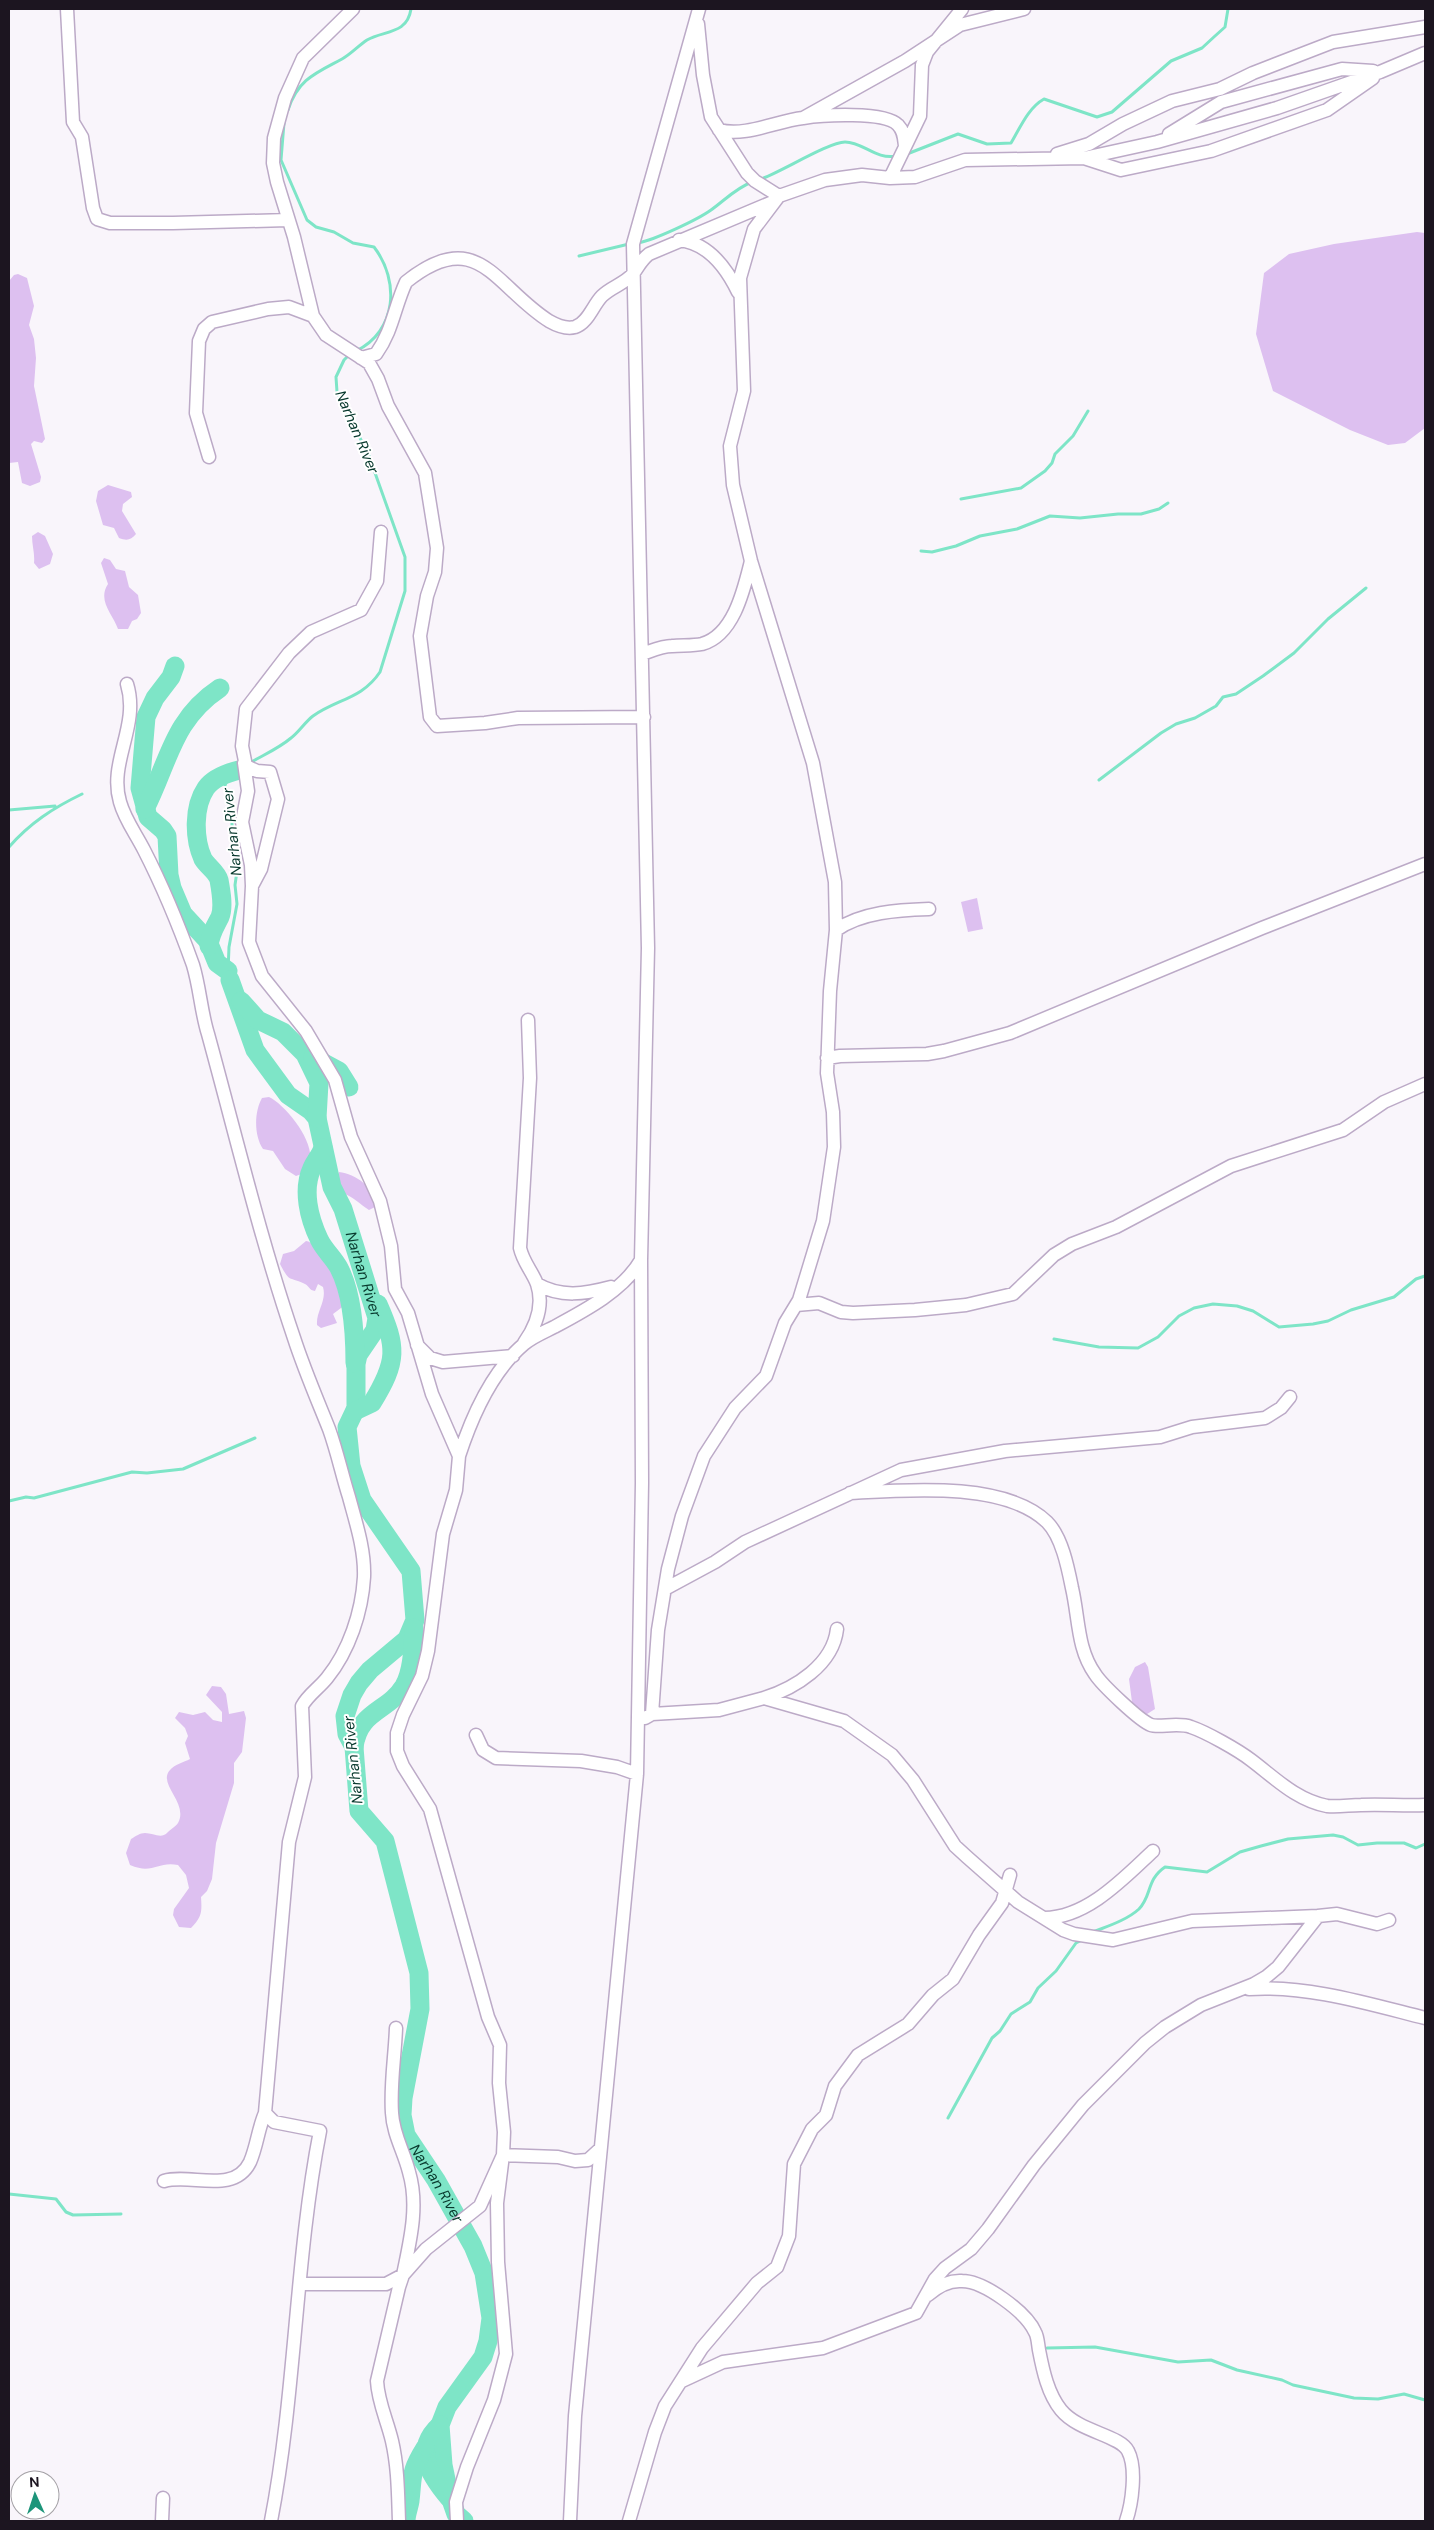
<svg xmlns="http://www.w3.org/2000/svg" width="1434" height="2530" font-family="'DM Sans',sans-serif">
<style>
.green{fill:#ddc0f0}
.lines{fill:none;stroke-linecap:round;stroke-linejoin:round}
.stream{stroke:#7ee5c7;stroke-width:3}
.river{stroke:#7ee5c7;stroke-width:19}
.minor-casing{stroke:#bcaac7;stroke-width:15}
.minor{stroke:#fff;stroke-width:12}
.labels{text-anchor:middle;stroke-width:4;stroke-linejoin:round;paint-order:stroke}
.water-label{font-size:15px;font-style:italic;fill:#08392d;stroke:#fff}
</style>
<rect width="100%" height="100%" fill="#f9f5fb"/>
<!-- green -->
<path class="green" d="M 1417,232 L 1425,233 L 1425,428 L 1405,443 L 1388,445 L 1350,430 L 1273,391 L 1256,334 L 1264,273 L 1289,254 L 1334,244 Z
M 18,274 L 27,278 L 34,306 L 29,325 L 34,339 L 36,358 L 34,386 L 45,439 L 42,443 L 34,441 L 31,444 L 41,477 L 40,482 L 30,486 L 22,483 L 18,462 L 9,463 L 9,281 L 14,275 Z
M 108,485 L 131,492 L 132,497 L 123,504 L 122,511 L 136,534 C 131,540 127,541 119,538 L 114,528 L 103,525 L 96,501 L 98,491 Z
M 38,532 L 45,536 L 53,554 L 50,564 L 39,569 L 34,563 C 35,553 32,546 32,536 Z
M 104,558 L 110,560 L 116,569 L 125,571 L 129,587 L 138,595 L 141,613 L 137,619 L 132,621 L 128,629 L 118,629 C 113,614 97,601 108,584 L 101,563 Z
M 977,898 L 983,929 L 968,932 L 961,902 Z
M 269,1097 C 290,1107 333,1164 296,1176 L 285,1169 L 273,1151 L 263,1149 C 254,1136 254,1112 262,1098 Z
M 339,1172 C 356,1174 376,1188 375,1207 L 369,1210 C 360,1204 353,1197 343,1193 L 336,1179 Z
M 306,1241 C 313,1242 313,1247 318,1251 C 332,1261 350,1286 345,1305 L 333,1314 L 337,1323 L 321,1328 L 317,1325 C 316,1311 327,1301 323,1287 L 318,1284 L 315,1291 C 309,1290 310,1287 305,1284 C 288,1276 290,1283 280,1264 L 283,1254 L 294,1251 Z
M 1145,1662 L 1148,1667 L 1155,1709 L 1144,1716 L 1132,1702 L 1129,1679 L 1135,1667 Z
M 212,1686 L 221,1687 L 226,1694 L 229,1714 L 244,1711 L 246,1718 L 242,1752 L 234,1763 L 234,1783 L 216,1843 L 212,1879 L 207,1891 L 201,1897 C 202,1912 202,1917 191,1928 L 179,1927 L 173,1915 L 174,1909 L 189,1888 L 186,1875 L 178,1865 C 157,1861 153,1875 130,1865 L 126,1853 L 131,1839 C 136,1836 140,1833 145,1833 C 153,1833 161,1839 167,1833 C 170,1830 176,1826 178,1823 C 189,1803 157,1784 170,1770 C 174,1765 184,1762 190,1759 L 185,1743 L 188,1736 L 185,1728 L 175,1718 L 179,1712 L 193,1715 L 205,1712 L 213,1720 L 222,1722 L 222,1712 L 206,1695 Z"/>
<g class="lines">
<!-- stream -->
<path class="stream" d="M 288,110 C 298,79 316,73 342,59 C 351,54 358,46 367,40 C 384,30 407,35 411,9
M 284,123 L 281,160 L 307,220 L 316,227 L 334,232 L 353,243 L 374,247 C 400,281 397,331 356,351
M 907,154 L 958,134 L 987,144 L 1011,143 C 1020,128 1028,108 1044,99 L 1097,117 L 1112,112 L 1171,61 L 1202,48 L 1215,36 L 1225,27 L 1228,9
M 761,179 C 781,172 829,142 845,142 C 863,142 876,160 896,156
M 638,243 C 654,240 697,220 711,210 C 725,200 736,188 752,182
M 579,256 L 629,244
M 961,499 L 1021,488 L 1045,471 L 1052,463 L 1055,454 L 1073,436 L 1088,411
M 921,551 L 932,552 L 956,546 L 980,536 L 1017,529 L 1050,516 L 1080,518 L 1118,514 L 1141,514 L 1159,509 L 1168,503
M 248,764 C 263,755 278,749 291,738 C 299,732 305,722 313,716 C 337,699 362,699 380,672 L 405,591 L 405,557 L 369,456 L 337,392 L 336,377 L 344,360 L 350,354
M 1099,780 L 1161,733 L 1176,724 L 1195,718 L 1216,706 L 1223,697 L 1236,694 L 1263,676 L 1294,653 L 1328,619 L 1366,588
M 9,810 L 55,806
M 9,847 C 30,823 53,808 82,794
M 230,980 L 228,971 L 229,947 L 237,904 L 235,885 L 238,864 L 232,835 L 232,815 L 225,785 L 229,777 L 240,770
M 1054,1339 L 1099,1347 L 1138,1348 L 1158,1337 L 1179,1316 L 1194,1308 L 1213,1304 L 1237,1306 L 1253,1311 L 1279,1327 L 1313,1324 L 1328,1321 L 1351,1310 L 1394,1297 L 1416,1279 L 1425,1276
M 9,1501 L 26,1497 L 34,1498 L 132,1472 L 147,1473 L 183,1469 L 255,1438
M 1093,1932 C 1108,1926 1127,1920 1139,1909 C 1152,1896 1146,1880 1165,1867 L 1207,1872 L 1240,1852 L 1261,1846 L 1288,1839 L 1333,1835 L 1343,1837 L 1358,1845 L 1377,1843 L 1404,1843 L 1416,1848 L 1425,1844
M 948,2118 L 992,2038 L 1000,2031 L 1011,2014 L 1030,2002 L 1038,1988 L 1056,1971 L 1076,1943 L 1082,1940
M 9,2194 L 56,2199 L 66,2212 L 73,2215 L 121,2214
M 1047,2348 L 1095,2347 L 1178,2362 L 1211,2360 L 1237,2370 L 1282,2380 L 1293,2385 L 1354,2398 L 1378,2399 L 1404,2394 L 1425,2400"/>
<!-- river -->
<g class="river">
<path d="M 175,666 L 171,677 L 155,698 L 146,717 L 140,788 L 148,817 L 163,830 L 167,836 L 169,875 L 172,888 L 183,914 L 208,941 L 217,963 L 228,971"/>
<path d="M 145,809 C 169,762 172,720 220,688"/>
<path d="M 209,946 C 210,934 215,927 220,917 C 224,907 221,891 219,880 C 217,872 207,866 203,859 C 194,839 193,807 206,788 C 213,778 227,773 239,770"/>
<path id="s1" d="M 230,980 L 255,1050 L 288,1095 L 311,1111 L 317,1118 L 332,1187 L 343,1209 L 377,1318 L 375,1330 L 358,1355 L 356,1364 L 356,1408 L 347,1427 L 351,1466 L 362,1500 L 411,1571 L 415,1620 L 407,1639 L 370,1670 L 359,1683 L 352,1695 L 345,1716 L 347,1734 L 354,1747 L 359,1811 L 385,1841 L 419,1973 L 420,2009 L 403,2098 L 402,2115 L 406,2135 L 436,2180 L 473,2246 L 484,2273 L 491,2318 L 488,2341 L 483,2357 L 447,2407 L 440,2425 L 443,2465 L 449,2494 L 456,2514 L 464,2521"/>
<path d="M 241,1001 L 258,1020 L 283,1032 L 305,1054 L 319,1083 L 317,1118"/>
<path d="M 313,1057 L 339,1071 L 349,1087"/>
<path d="M 323,1148 C 320,1156 315,1161 312,1168 C 302,1190 309,1218 319,1239 C 324,1250 334,1258 339,1268 C 353,1295 355,1333 355,1363"/>
<path d="M 355,1411 L 372,1403 C 398,1361 397,1347 378,1304"/>
<path d="M 354,1747 C 359,1710 388,1712 404,1686 C 413,1670 413,1646 414,1628"/>
<path d="M 440,2425 C 413,2450 429,2474 449,2498"/>
<path d="M 406,2521 C 406,2514 409,2508 410,2501 C 413,2475 410,2472 425,2448"/>
</g>
<defs>
<path id="minor" d="M 67,9 L 73,122 L 82,137 L 93,208 L 97,219 L 110,223 L 173,223 L 288,220
M 353,9 L 303,58 L 285,98 L 274,138 L 273,163 L 277,182 L 294,237 L 313,316 L 326,335 L 369,363 L 378,379 L 388,406 L 425,473 L 437,548 L 435,572 L 427,596 L 420,636 L 430,717 L 437,726 L 485,723 L 518,718 L 644,717
M 803,118 L 905,61 L 960,25 L 1024,9
M 719,130 C 746,137 776,121 803,118 C 822,115 885,111 898,125 C 904,131 904,138 905,146
M 1169,134 L 1221,102 L 1342,69 L 1373,71
M 1057,154 L 1089,144 L 1123,124 L 1172,101 L 1220,89 L 1253,73 L 1333,42 L 1425,27
M 1084,158 L 1121,170 L 1211,151 L 1327,110 L 1373,78
M 890,178 L 920,116 L 922,65 L 927,52 L 962,9
M 779,196 L 825,180 L 862,175 L 890,178 L 915,177 L 965,160 L 1084,158 L 1157,142 L 1277,108 L 1380,72 L 1425,53
M 679,240 C 708,243 726,267 738,292
M 361,358 L 376,354 C 393,330 394,308 406,282 C 478,224 495,287 549,321 C 556,325 567,329 575,327 C 588,323 593,305 602,296 C 611,287 624,284 633,274 C 639,266 641,260 649,254 L 775,201
M 209,457 L 196,413 L 199,341 L 204,329 L 212,322 L 268,309 L 289,307 L 313,316
M 381,532 L 377,581 L 361,610 L 311,632 L 289,653 L 246,709 L 242,746 L 246,766 L 257,771 L 270,772 L 278,799 L 261,869 L 252,886 L 249,942 L 262,976 L 306,1031 L 335,1080 L 351,1137 L 380,1201 L 391,1246 L 395,1289 L 408,1313 L 432,1394 L 459,1456 L 456,1490 L 443,1534 L 428,1651 L 422,1676 L 403,1715 L 397,1733 L 397,1751 L 403,1766 L 430,1809 L 488,2017 L 500,2045 L 499,2083 L 504,2132 L 503,2155 L 480,2206 L 426,2249 L 403,2275 L 399,2287 L 377,2381 C 378,2402 387,2420 392,2441 C 398,2467 398,2494 399,2521
M 642,654 C 651,651 662,646 672,646 C 681,645 693,646 702,644 C 734,635 744,589 751,561
M 127,684 C 140,726 108,762 120,802 C 125,820 136,834 144,850 C 163,887 179,926 193,965 C 200,988 201,1012 208,1034 C 236,1136 260,1238 294,1338 C 304,1369 317,1399 329,1429 C 337,1451 342,1475 349,1497 C 356,1523 365,1550 364,1577 C 362,1612 349,1651 327,1678 C 319,1688 308,1695 302,1706 L 305,1777 L 289,1842 L 265,2113 L 274,2122 L 320,2131 C 295,2259 296,2392 271,2521
M 244,763 L 248,791 L 242,822 L 251,865 L 252,886
M 836,930 C 862,912 898,910 929,909
M 827,1058 L 840,1056 L 927,1054 L 944,1051 L 1010,1033 L 1262,928 L 1425,864
M 537,1284 C 561,1298 585,1294 611,1287
M 796,1305 L 819,1303 L 841,1312 L 853,1313 L 915,1310 L 966,1305 L 1013,1294 L 1054,1255 L 1072,1244 L 1116,1227 L 1231,1166 L 1343,1130 L 1384,1102 L 1425,1084
M 524,1343 C 536,1326 544,1305 537,1284 C 532,1271 523,1262 520,1248 L 530,1078 L 528,1020
M 417,1345 L 430,1358 L 443,1362 L 513,1356
M 459,1456 C 472,1416 491,1372 524,1344 C 532,1337 544,1332 554,1327 C 584,1311 624,1290 641,1260
M 850,1493 C 905,1490 1005,1481 1047,1522 C 1062,1537 1068,1568 1072,1588 C 1079,1618 1077,1649 1095,1674 C 1102,1685 1140,1721 1151,1725 C 1159,1728 1178,1722 1191,1727 C 1206,1732 1238,1750 1251,1760 C 1275,1778 1296,1800 1327,1806 C 1339,1807 1350,1805 1361,1805 C 1383,1804 1404,1806 1425,1805
M 665,1589 L 715,1562 L 745,1542 L 901,1470 L 1005,1451 L 1160,1437 L 1192,1427 L 1265,1418 L 1281,1408 L 1290,1397
M 764,1698 C 795,1688 833,1665 837,1629
M 652,1714 L 658,1630 L 668,1569 L 682,1516 L 704,1456 L 735,1408 L 766,1376 L 785,1323 L 799,1300 L 823,1221 L 834,1147 L 833,1112 L 827,1073 L 830,991 L 836,930 L 835,882 L 813,763 L 751,561 L 733,485 L 730,446 L 744,391 L 740,278 L 754,229 L 779,196 L 755,181 L 747,173 L 711,117 L 703,75 L 698,24
M 645,1718 L 652,1714 L 719,1710 L 764,1698 L 844,1721 L 892,1755 L 913,1780 L 955,1846 L 967,1857 L 1018,1902 L 1063,1930 L 1074,1934 L 1113,1940 L 1192,1921 L 1318,1916
M 476,1735 L 483,1750 L 496,1758 L 581,1761 L 617,1767 L 637,1774
M 1044,1918 C 1087,1918 1124,1878 1153,1851
M 1249,1989 C 1308,1985 1369,2004 1425,2018
M 164,2181 C 191,2173 234,2195 250,2162 C 257,2146 258,2129 265,2113
M 301,2284 L 386,2284 L 403,2275 C 410,2241 419,2206 409,2172 C 404,2152 393,2134 392,2113 C 390,2085 395,2056 396,2028
M 928,2295 C 937,2287 949,2280 962,2281 C 984,2281 1026,2312 1035,2332 C 1038,2337 1038,2345 1039,2350 C 1043,2371 1048,2394 1061,2410 C 1079,2432 1120,2435 1128,2451 C 1137,2468 1132,2504 1126,2521
M 682,2381 L 723,2362 L 823,2348 L 916,2313 L 935,2279 L 945,2268 L 971,2249 L 988,2229 L 1034,2165 L 1083,2105 L 1145,2043 L 1165,2027 L 1201,2005 L 1254,1984 L 1266,1977 L 1278,1967 L 1318,1916 L 1337,1914 L 1377,1924 L 1389,1920
M 162,2521 L 163,2498
M 457,2521 L 456,2502 L 467,2467 L 494,2400 L 506,2354 L 498,2262 L 497,2203 L 503,2155 L 558,2157 L 575,2161 L 588,2160 L 600,2149
M 570,2521 L 575,2416 L 637,1774 L 642,1483 L 641,1260 L 648,948 L 633,244 L 699,9
M 629,2521 L 655,2432 L 665,2406 L 702,2348 L 757,2283 L 777,2267 L 789,2236 L 794,2164 L 812,2129 L 826,2115 L 835,2086 L 858,2055 L 908,2024 L 933,1995 L 953,1979 L 979,1935 L 1002,1903 L 1010,1875"/>
</defs>
<!-- minor casing -->
<use href="#minor" class="minor-casing"/>
<!-- minor -->
<use href="#minor" class="minor"/>
</g>
<g class="labels">
<!-- water labels -->
<g class="water-label">
<text transform="translate(357 432) rotate(67)" y="5">Narhan River</text>
<text transform="translate(232 832) rotate(-96)" y="5">Narhan River</text>
<text dy="5" stroke="none"><textPath href="#s1" startOffset="331">Narhan River</textPath></text>
<text transform="translate(353 1760) rotate(-96)" y="5">Narhan River</text>
<text dy="5" stroke="none"><textPath href="#s1" startOffset="1320">Narhan River</textPath></text>
</g>
</g>
<!-- border -->
<rect width="1434" height="2530" fill="none" stroke="#1c1520" stroke-width="20"/>
<!-- north arrow -->
<g transform="translate(35 2495) rotate(357)"><circle r="24" fill="#ffffff" stroke="#a4a1a6"/>
<path d="M0-4L9 19L0 12L-9 19Z" fill="#1d957a"/>
<text y="-8" font-size="14" font-weight="bold" text-anchor="middle" fill="#1c1520">N</text>
</g>
</svg>
